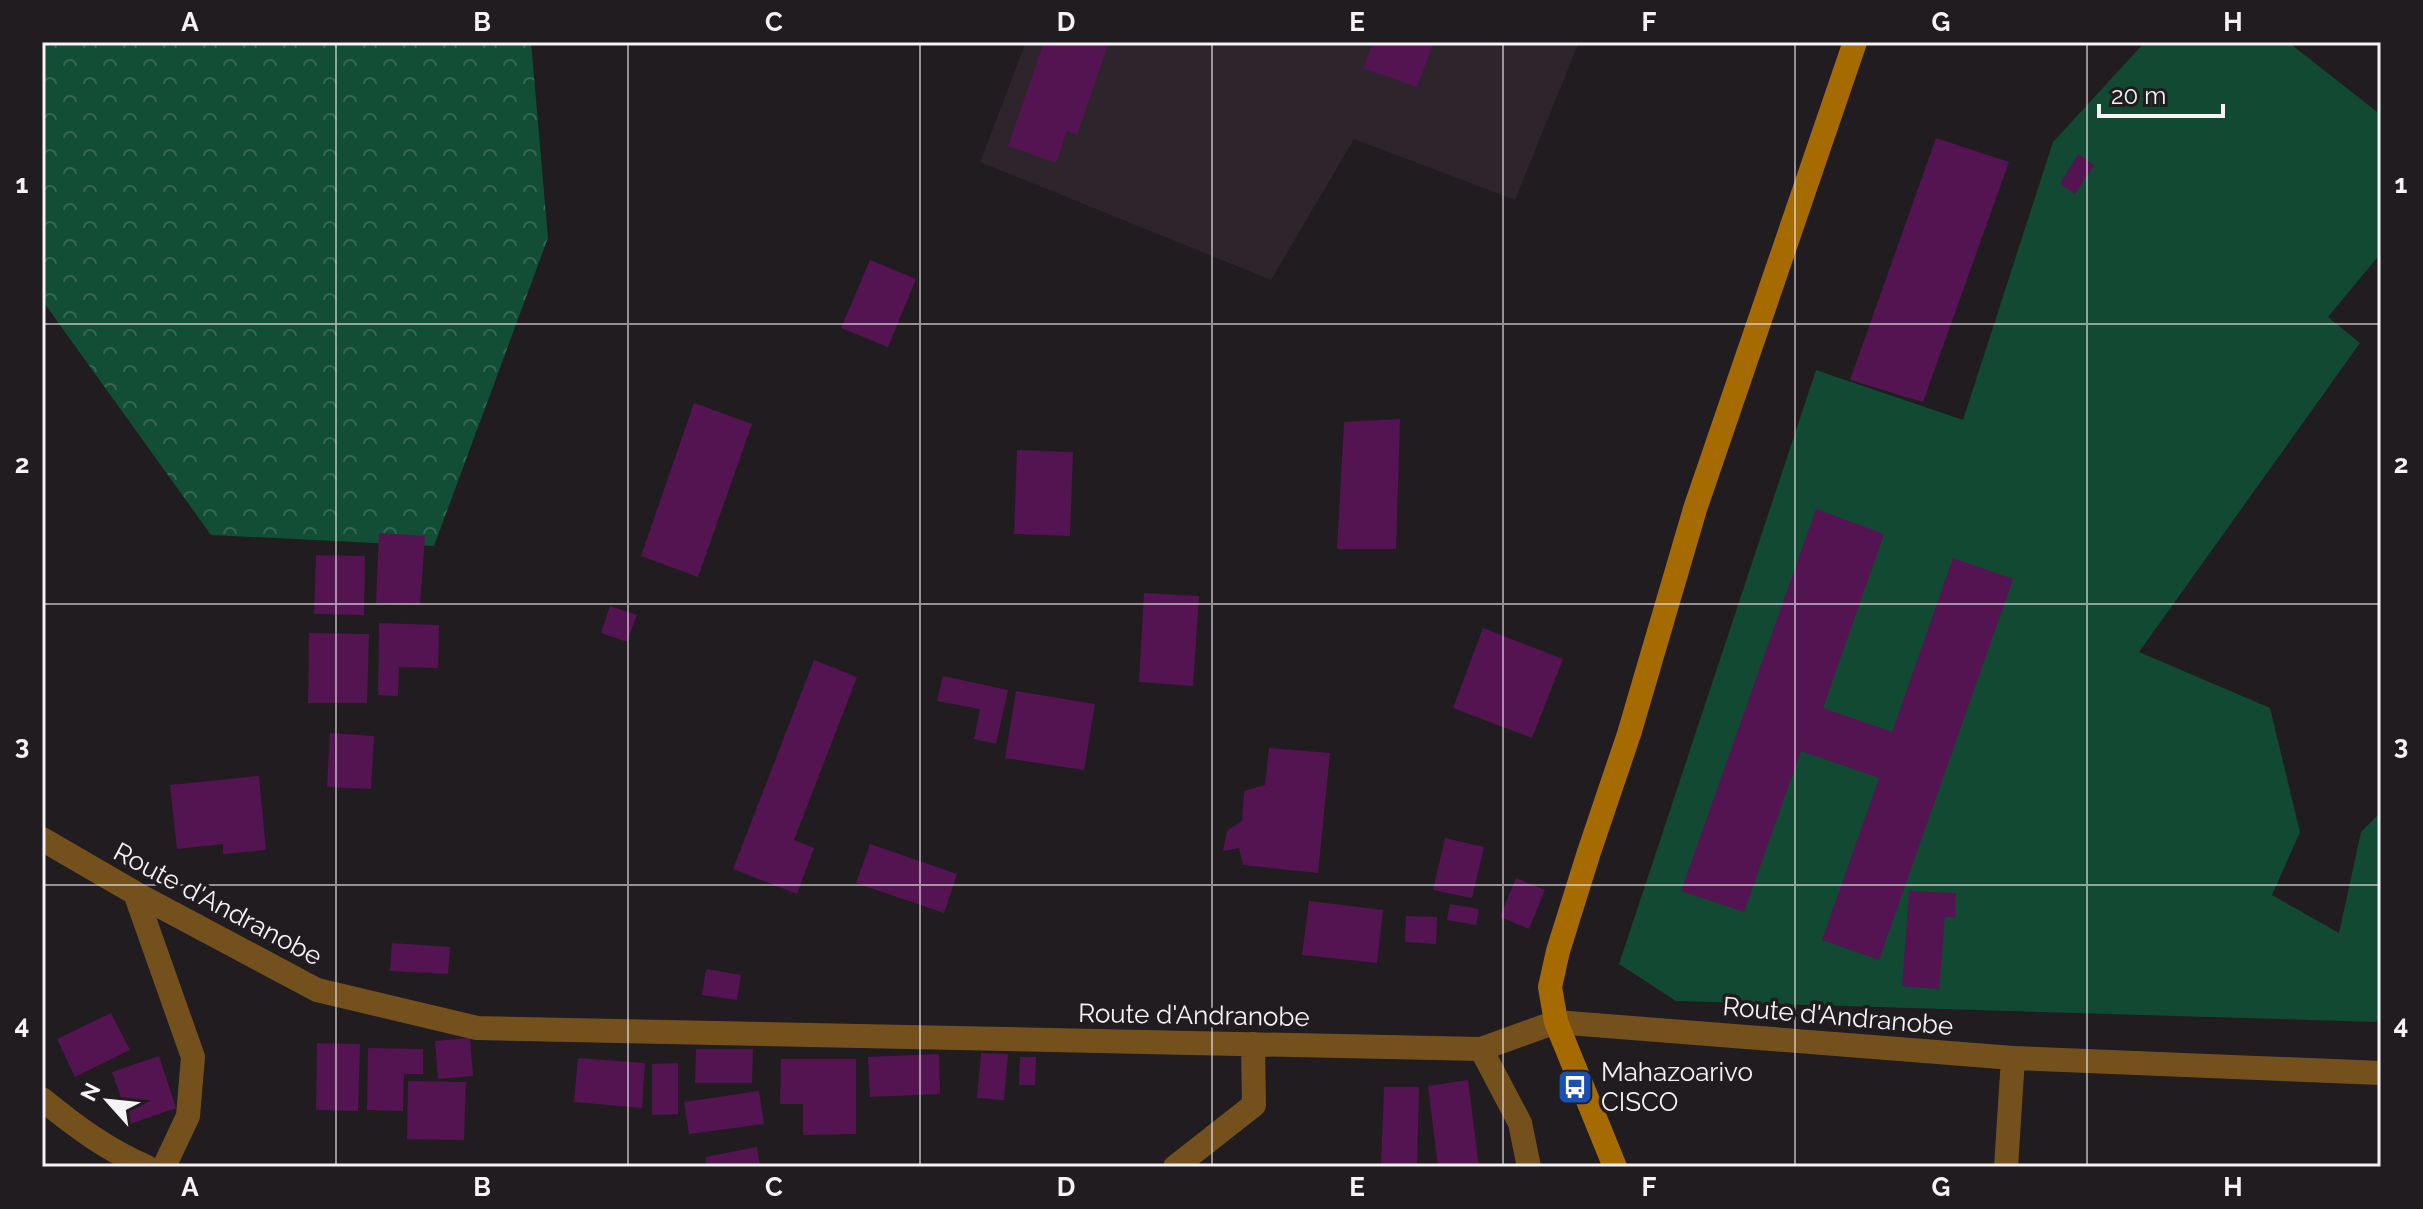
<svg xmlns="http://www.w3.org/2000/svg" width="2423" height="1209" font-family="Raleway,sans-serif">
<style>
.built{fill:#2d242c}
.green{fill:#124933}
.forest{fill:url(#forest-crowns)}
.building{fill:#541452}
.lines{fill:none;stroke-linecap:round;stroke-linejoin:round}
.street{stroke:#74501d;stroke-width:24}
.secondary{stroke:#a66b00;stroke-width:24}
.grid{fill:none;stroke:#f6f3f6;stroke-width:2;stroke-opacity:0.55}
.labels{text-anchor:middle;stroke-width:7;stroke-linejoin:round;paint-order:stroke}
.street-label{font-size:26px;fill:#f6f3f6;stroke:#201c20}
.poi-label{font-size:26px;fill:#f6f3f6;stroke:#201c20;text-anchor:start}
.neatline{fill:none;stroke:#f6f3f6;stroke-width:3}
.grid-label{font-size:26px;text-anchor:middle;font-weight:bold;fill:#f6f3f6}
</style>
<defs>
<pattern id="forest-crowns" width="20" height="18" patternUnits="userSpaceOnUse" patternTransform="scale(2)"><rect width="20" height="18" fill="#124d35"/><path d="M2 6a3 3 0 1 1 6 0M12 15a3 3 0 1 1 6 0" fill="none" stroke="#356753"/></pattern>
</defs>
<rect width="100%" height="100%" fill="#201c20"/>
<!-- built -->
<path class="built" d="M 1026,42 L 1579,42 L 1515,200 L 1354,139 L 1271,280 L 980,162 Z"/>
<!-- green -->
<path class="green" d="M 2145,42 L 2288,42 L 2381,115 L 2381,253 L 2328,317 L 2360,343 L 2139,652 L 2270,708 L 2300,832 L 2272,895 L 2339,933 L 2361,832 L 2381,812 L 2381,1014 L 2376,1022 L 1676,1001 L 1619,964 L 1816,370 L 1963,420 L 2053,142 Z"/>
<!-- forest -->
<path class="forest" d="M 42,42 L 531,42 L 548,238 L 434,546 L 211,535 L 42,300 Z"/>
<!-- building -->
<path class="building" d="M 1044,42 L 1109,42 L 1077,135 L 1067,131 L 1056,163 L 1008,146 Z
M 1373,42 L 1434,42 L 1417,87 L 1363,68 Z
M 1936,138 L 2009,162 L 1923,402 L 1850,380 Z
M 2078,154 L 2094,165 L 2075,194 L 2060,184 Z
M 870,260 L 916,279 L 888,347 L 841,328 Z
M 694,403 L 752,424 L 698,577 L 641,556 Z
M 1400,419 L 1396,549 L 1337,549 L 1344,422 Z
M 1017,450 L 1073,452 L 1070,536 L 1014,534 Z
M 1816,509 L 1884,534 L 1823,708 L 1892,732 L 1953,558 L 2013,579 L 1879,960 L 1822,940 L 1879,778 L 1801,751 L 1744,912 L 1681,891 Z
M 379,533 L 425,536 L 420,605 L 376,603 Z
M 316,555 L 365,556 L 364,615 L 314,614 Z
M 1144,593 L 1199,596 L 1193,686 L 1139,682 Z
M 610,606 L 637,615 L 627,642 L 601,633 Z
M 379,623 L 439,625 L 438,668 L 399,667 L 398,696 L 378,695 Z
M 1483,628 L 1563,659 L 1532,738 L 1453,708 Z
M 309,633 L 369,634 L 367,703 L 308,703 Z
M 814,660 L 857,677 L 794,840 L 814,848 L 797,894 L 733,869 Z
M 943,676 L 1008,690 L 996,744 L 974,739 L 980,709 L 937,701 Z
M 1016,691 L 1095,704 L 1084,770 L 1005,758 Z
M 330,733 L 374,736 L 371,789 L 327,787 Z
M 1269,748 L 1330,753 L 1318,873 L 1243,865 L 1239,848 L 1223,851 L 1227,831 L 1242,821 L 1244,791 L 1265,785 Z
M 259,776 L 266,850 L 223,854 L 223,844 L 177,849 L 170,785 Z
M 1445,838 L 1484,847 L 1472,898 L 1433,890 Z
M 870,844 L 957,874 L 944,913 L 856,883 Z
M 1516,878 L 1545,890 L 1529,929 L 1500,917 Z
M 1909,891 L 1956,893 L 1955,918 L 1945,917 L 1939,989 L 1902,986 Z
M 1309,901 L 1383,910 L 1377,963 L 1302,955 Z
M 1450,904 L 1479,909 L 1476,925 L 1447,920 Z
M 1406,916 L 1437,917 L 1436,944 L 1405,942 Z
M 392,943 L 450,947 L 448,974 L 390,971 Z
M 706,969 L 741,975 L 737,1000 L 702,995 Z
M 111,1013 L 130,1050 L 75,1077 L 57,1039 Z
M 470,1038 L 473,1076 L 438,1079 L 435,1041 Z
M 317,1043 L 360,1044 L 358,1111 L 316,1110 Z
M 368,1048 L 423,1049 L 423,1074 L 404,1074 L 403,1111 L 367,1110 Z
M 696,1049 L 753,1049 L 752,1083 L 695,1083 Z
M 981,1053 L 1008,1054 L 1004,1100 L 977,1098 Z
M 939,1054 L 940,1094 L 870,1097 L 868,1057 Z
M 159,1056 L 176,1108 L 130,1124 L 112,1072 Z
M 1020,1057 L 1036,1057 L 1035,1085 L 1019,1085 Z
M 578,1058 L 645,1063 L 642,1108 L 574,1102 Z
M 781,1059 L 856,1059 L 856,1134 L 803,1135 L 803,1104 L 780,1104 Z
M 678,1063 L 678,1114 L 652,1115 L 652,1064 Z
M 1468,1080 L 1479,1167 L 1438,1167 L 1428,1086 Z
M 408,1081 L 466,1082 L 464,1140 L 407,1139 Z
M 1384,1087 L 1419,1087 L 1417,1167 L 1381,1167 Z
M 759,1091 L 764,1124 L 689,1134 L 684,1102 Z
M 757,1147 L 760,1167 L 707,1167 L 705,1157 Z"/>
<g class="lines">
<!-- street -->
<path class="street" d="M 42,839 L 135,893 L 317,990 L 477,1028 L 1481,1049 L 1556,1022 L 2013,1058 L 2381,1073
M 135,893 L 193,1057 L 188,1116 L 164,1167
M 1481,1049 L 1520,1123 L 1529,1167
M 42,1099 C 75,1126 107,1150 147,1167
M 1175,1167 L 1254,1105 L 1253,1044
M 2006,1167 L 2013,1058"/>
<!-- secondary -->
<path class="secondary" d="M 1615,1167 L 1556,1022 L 1550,987 L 1558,951 L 1589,852 L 1629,734 L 1695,509 L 1855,42"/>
</g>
<!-- grid -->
<path class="grid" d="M 336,42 L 336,1167M 628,42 L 628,1167M 920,42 L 920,1167M 1212,42 L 1212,1167M 1503,42 L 1503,1167M 1795,42 L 1795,1167M 2087,42 L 2087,1167M 42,324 L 2381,324M 42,604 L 2381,604M 42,885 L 2381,885"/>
<!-- icons -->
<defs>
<symbol id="bus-square" viewBox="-11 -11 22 22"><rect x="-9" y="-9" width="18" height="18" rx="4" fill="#1a4fb4" stroke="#201c20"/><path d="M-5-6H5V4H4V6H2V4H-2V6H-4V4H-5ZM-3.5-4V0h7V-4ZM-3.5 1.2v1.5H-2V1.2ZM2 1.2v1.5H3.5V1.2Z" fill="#fff"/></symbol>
</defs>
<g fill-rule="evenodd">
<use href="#bus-square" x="1555" y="1067" width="40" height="40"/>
</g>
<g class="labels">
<!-- street labels -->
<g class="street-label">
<text transform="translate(218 904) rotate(28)" y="9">Route d'Andranobe</text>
<text transform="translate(1194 1015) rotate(1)" y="9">Route d'Andranobe</text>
<text transform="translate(1838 1016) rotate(5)" y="9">Route d'Andranobe</text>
</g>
<!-- poi labels -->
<g class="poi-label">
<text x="1601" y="1081">Mahazoarivo<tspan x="1601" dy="30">CISCO</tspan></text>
</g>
</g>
<!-- border -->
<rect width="2423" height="1209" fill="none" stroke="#201c20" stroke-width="88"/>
<!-- north arrow -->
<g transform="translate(108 1101) rotate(297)" stroke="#201c20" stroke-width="6" paint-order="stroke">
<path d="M0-6L14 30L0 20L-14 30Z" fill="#f6f3f6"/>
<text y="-12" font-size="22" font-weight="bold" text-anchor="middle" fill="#f6f3f6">N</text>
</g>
<!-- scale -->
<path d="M2099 104v12h124v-12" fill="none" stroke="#f6f3f6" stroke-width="4"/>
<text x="2111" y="104" font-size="24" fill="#f6f3f6" stroke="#201c20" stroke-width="6" paint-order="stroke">20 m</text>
<rect x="44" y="44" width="2335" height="1121" class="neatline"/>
<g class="grid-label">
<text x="190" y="31">A</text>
<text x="482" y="31">B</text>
<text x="774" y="31">C</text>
<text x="1066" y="31">D</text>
<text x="1357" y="31">E</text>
<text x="1649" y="31">F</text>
<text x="1941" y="31">G</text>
<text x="2233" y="31">H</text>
<text x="22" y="193">1</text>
<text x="2401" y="193">1</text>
<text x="22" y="473">2</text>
<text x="2401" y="473">2</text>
<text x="22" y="754">3</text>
<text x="2401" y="754">3</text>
<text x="22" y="1034">4</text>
<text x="2401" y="1034">4</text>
<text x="190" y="1196">A</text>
<text x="482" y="1196">B</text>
<text x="774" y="1196">C</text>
<text x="1066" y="1196">D</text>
<text x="1357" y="1196">E</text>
<text x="1649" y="1196">F</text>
<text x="1941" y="1196">G</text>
<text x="2233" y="1196">H</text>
</g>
</svg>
